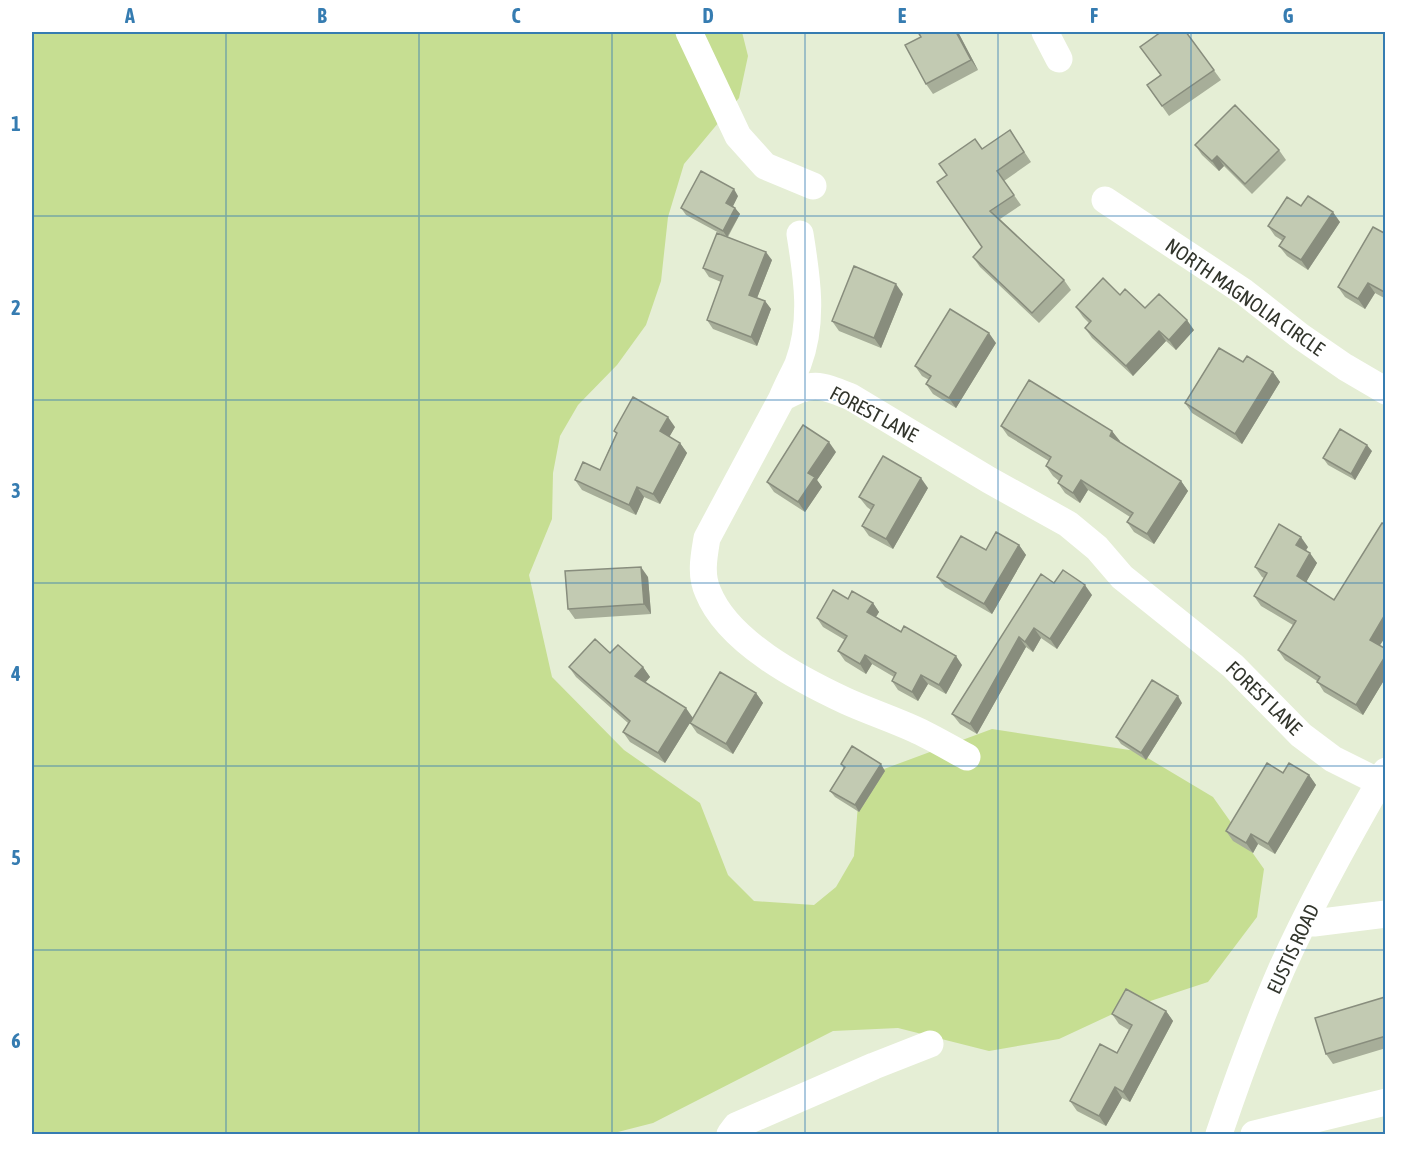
<svg xmlns="http://www.w3.org/2000/svg" width="1417" height="1166" font-family="'Asap Condensed',sans-serif">
<style>
.green{fill:#c6de92}
.lines{fill:none;stroke-linecap:round;stroke-linejoin:round}
.minor{stroke:#fff;stroke-width:27}
.wall{fill:#a7ae99}
.shaded-wall{fill:#888d7d}
.building{fill:#c2cab2;stroke:#888d7d;stroke-width:1.5}
.grid{fill:none;stroke:#367cb1;stroke-width:1.5;stroke-opacity:0.55}
.labels{text-anchor:middle;stroke-width:4.5;stroke-linejoin:round;paint-order:stroke}
.street-label{font-size:20px;fill:#32352c;stroke:#fff}
.neatline{fill:none;stroke:#367cb1;stroke-width:2}
.grid-label{font-size:20px;text-anchor:middle;font-weight:bold;fill:#367cb1}
</style>
<rect width="100%" height="100%" fill="#e5eed5"/>
<!-- green -->
<path class="green" d="M 32,32 L 742,32 L 748,56 L 739,98 L 684,164 L 668,217 L 661,281 L 646,325 L 617,365 L 578,405 L 560,436 L 553,473 L 552,519 L 529,575 L 552,677 L 624,750 L 700,803 L 728,875 L 754,901 L 814,905 L 836,887 L 854,856 L 858,804 L 884,769 L 992,729 L 1136,751 L 1213,797 L 1264,869 L 1257,917 L 1208,982 L 1117,1012 L 1059,1039 L 989,1051 L 898,1028 L 833,1031 L 653,1123 L 610,1134 L 32,1134 Z"/>
<g class="lines">
<!-- minor -->
<path class="minor" d="M 689,32 L 738,136 L 765,166 L 813,186
M 1045,32 L 1059,59
M 1105,200 L 1244,292 L 1300,336 L 1345,367 L 1386,391
M 782,398 C 787,386 793,375 798,364 C 814,322 807,277 800,234
M 967,757 C 950,748 932,737 914,729 C 892,719 868,711 846,701 C 799,679 728,642 708,592 C 700,575 704,556 707,538 L 782,398 C 813,381 819,384 851,397 L 989,480 L 1068,524 L 1097,548 L 1122,577 L 1233,666 L 1301,735 L 1333,759 L 1379,782
M 1304,922 L 1314,923 L 1386,914
M 730,1134 L 736,1126 L 874,1066 L 930,1044
M 1219,1134 C 1238,1078 1258,1023 1282,968 C 1312,901 1349,835 1386,771
M 1254,1134 L 1386,1102"/>
</g>
<!-- wall -->
<path class="wall" d="M 958,32 L 978,70 L 933,94 L 926,84 L 921,37 Z
M 1186,32 L 1221,80 L 1169,116 L 1147,85 L 1160,75 Z
M 1010,130 L 1031,162 L 1004,181 L 1021,205 L 1000,219 L 1064,280 L 1071,290 L 1039,323 L 980,267 L 973,257 L 982,247 L 947,175 Z
M 1195,145 L 1279,150 L 1286,160 L 1252,194 L 1224,166 L 1219,171 L 1202,155 Z
M 738,196 L 733,206 L 735,208 L 740,214 L 728,237 L 772,260 L 757,298 L 765,301 L 771,309 L 757,346 L 713,329 L 707,320 L 721,282 L 709,277 L 703,268 L 723,235 L 686,215 L 681,208 Z
M 1301,206 L 1340,222 L 1308,270 L 1287,256 L 1279,246 L 1283,241 L 1275,236 L 1268,226 Z
M 1386,234 L 1386,299 L 1375,293 L 1365,309 L 1345,297 L 1338,287 Z
M 903,294 L 881,348 L 839,331 L 832,321 Z
M 1076,307 L 1145,308 L 1194,330 L 1176,350 L 1166,341 L 1133,376 L 1092,338 L 1085,328 L 1089,323 L 1083,317 Z
M 996,343 L 956,408 L 933,394 L 926,384 L 929,380 L 922,376 L 915,366 Z
M 1243,362 L 1273,372 L 1280,382 L 1242,444 L 1192,413 L 1185,403 Z
M 1001,426 L 1112,431 L 1119,442 L 1181,481 L 1188,491 L 1154,544 L 1134,532 L 1127,522 L 1130,517 L 1088,490 L 1080,503 L 1065,493 L 1058,483 L 1059,481 L 1053,476 L 1046,466 L 1049,461 L 1008,436 Z
M 675,427 L 669,437 L 680,443 L 687,453 L 660,504 L 644,497 L 636,515 L 582,490 L 575,480 L 600,470 L 616,434 L 614,431 Z
M 1372,451 L 1355,480 L 1328,465 L 1323,458 Z
M 836,452 L 817,480 L 822,487 L 805,512 L 774,492 L 767,482 Z
M 928,488 L 893,549 L 869,536 L 862,526 L 871,510 L 867,507 L 859,497 Z
M 1019,545 L 1026,555 L 992,614 L 945,587 L 937,577 L 986,550 Z
M 1308,547 L 1306,550 L 1317,563 L 1306,582 L 1380,646 L 1386,649 L 1386,677 L 1363,715 L 1324,692 L 1317,681 L 1285,660 L 1278,650 L 1293,625 L 1261,606 L 1254,596 L 1264,578 L 1262,577 L 1255,567 Z
M 648,577 L 651,614 L 575,619 L 568,609 Z
M 1054,583 L 1092,595 L 1057,649 L 1041,638 L 1033,652 L 1026,647 L 977,734 L 960,724 L 952,714 Z
M 848,599 L 873,603 L 879,612 L 876,617 L 962,665 L 946,694 L 928,684 L 918,701 L 898,690 L 892,681 L 894,677 L 872,664 L 866,674 L 845,661 L 838,651 L 845,640 L 823,627 L 817,618 Z
M 610,653 L 643,667 L 650,677 L 645,683 L 693,718 L 665,763 L 630,742 L 623,732 L 628,723 L 576,677 L 569,667 Z
M 756,693 L 763,703 L 733,754 L 697,733 L 690,723 Z
M 1182,703 L 1146,760 L 1121,744 L 1116,737 Z
M 841,764 L 885,771 L 859,812 L 835,797 L 830,791 L 844,769 Z
M 1283,773 L 1309,775 L 1316,785 L 1275,854 L 1258,844 L 1253,853 L 1233,841 L 1226,831 Z
M 1385,997 L 1386,998 L 1386,1048 L 1333,1064 L 1326,1054 Z
M 1166,1011 L 1173,1021 L 1130,1102 L 1122,1098 L 1106,1126 L 1077,1111 L 1070,1101 L 1117,1053 L 1129,1030 L 1119,1024 L 1112,1014 Z"/>
<!-- shaded-wall -->
<path class="shaded-wall" d="M 956,32 L 958,32 L 978,70 L 971,60 Z
M 1217,156 L 1224,166 L 1219,171 L 1212,161 Z
M 734,189 L 738,196 L 731,210 L 726,203 Z
M 735,208 L 740,214 L 727,237 L 723,231 Z
M 1333,212 L 1340,222 L 1308,270 L 1301,260 Z
M 766,252 L 772,260 L 755,303 L 749,295 Z
M 1368,283 L 1375,293 L 1365,309 L 1358,299 Z
M 896,284 L 903,294 L 881,348 L 874,338 Z
M 765,301 L 771,309 L 757,346 L 751,337 Z
M 1187,320 L 1194,330 L 1176,350 L 1169,340 Z
M 1159,331 L 1166,341 L 1133,376 L 1126,366 Z
M 989,333 L 996,343 L 956,408 L 949,398 Z
M 1273,372 L 1280,382 L 1242,444 L 1235,434 Z
M 668,417 L 675,427 L 667,441 L 660,431 Z
M 1112,431 L 1120,441 L 1117,446 L 1110,436 Z
M 829,442 L 836,452 L 817,480 L 822,487 L 805,512 L 798,502 L 808,473 Z
M 680,443 L 687,453 L 660,504 L 653,494 Z
M 1367,445 L 1372,451 L 1355,480 L 1351,474 Z
M 921,478 L 928,488 L 893,549 L 886,539 Z
M 1081,480 L 1088,490 L 1080,503 L 1073,493 Z
M 1181,481 L 1188,491 L 1154,544 L 1147,534 Z
M 637,487 L 644,497 L 636,515 L 629,505 Z
M 1301,537 L 1308,547 L 1303,555 L 1296,545 Z
M 1019,545 L 1026,555 L 992,614 L 984,604 Z
M 1310,553 L 1317,563 L 1304,586 L 1297,576 Z
M 641,567 L 648,577 L 651,614 L 644,604 Z
M 1085,585 L 1092,595 L 1057,649 L 1050,639 Z
M 873,603 L 879,612 L 873,621 L 867,612 Z
M 1386,613 L 1386,636 L 1377,650 L 1370,640 Z
M 1034,628 L 1041,638 L 1033,652 L 1025,642 Z
M 1019,637 L 1026,647 L 977,734 L 970,724 Z
M 865,655 L 872,664 L 866,674 L 860,664 Z
M 1386,655 L 1386,677 L 1363,715 L 1356,705 Z
M 956,656 L 962,665 L 946,694 L 939,685 Z
M 643,667 L 650,677 L 642,686 L 635,676 Z
M 921,675 L 928,684 L 918,701 L 912,692 Z
M 756,693 L 763,703 L 733,754 L 726,744 Z
M 1178,696 L 1182,703 L 1146,760 L 1141,753 Z
M 686,708 L 693,718 L 665,763 L 658,753 Z
M 881,764 L 885,771 L 859,812 L 855,805 Z
M 1309,775 L 1316,785 L 1275,854 L 1268,844 Z
M 1251,834 L 1258,844 L 1253,853 L 1246,843 Z
M 1166,1011 L 1173,1021 L 1130,1102 L 1123,1092 Z
M 1115,1087 L 1122,1098 L 1106,1126 L 1099,1116 Z"/>
<!-- building -->
<path class="building" d="M 918,32 L 956,32 L 971,60 L 926,84 L 905,45 L 921,37 Z
M 1161,32 L 1186,32 L 1214,70 L 1162,106 L 1147,85 L 1161,75 L 1140,47 Z
M 1235,105 L 1279,150 L 1245,184 L 1217,156 L 1212,161 L 1195,145 Z
M 1010,130 L 1024,152 L 997,171 L 1014,195 L 990,211 L 1064,280 L 1032,313 L 973,257 L 982,247 L 937,182 L 947,175 L 939,164 L 975,139 L 982,149 Z
M 701,171 L 734,189 L 726,203 L 735,208 L 723,231 L 681,208 Z
M 1308,196 L 1333,212 L 1301,260 L 1279,246 L 1285,237 L 1268,226 L 1287,197 L 1301,206 Z
M 1373,227 L 1386,234 L 1386,293 L 1368,283 L 1358,299 L 1338,287 Z
M 717,233 L 766,252 L 749,295 L 765,301 L 751,337 L 707,320 L 723,276 L 703,268 Z
M 854,266 L 896,284 L 874,338 L 832,321 Z
M 1103,278 L 1120,295 L 1125,289 L 1145,308 L 1159,294 L 1187,320 L 1169,340 L 1159,331 L 1126,366 L 1085,328 L 1091,321 L 1076,307 Z
M 950,309 L 989,333 L 949,398 L 926,384 L 931,376 L 915,366 Z
M 1219,348 L 1243,362 L 1247,356 L 1273,372 L 1235,434 L 1185,403 Z
M 1029,380 L 1112,431 L 1110,436 L 1181,481 L 1147,534 L 1127,522 L 1133,513 L 1081,480 L 1073,493 L 1058,483 L 1062,476 L 1046,466 L 1051,457 L 1001,426 Z
M 633,397 L 668,417 L 660,431 L 680,443 L 653,494 L 637,487 L 629,505 L 575,480 L 583,462 L 600,470 L 617,433 L 614,431 Z
M 803,425 L 829,442 L 808,473 L 815,477 L 798,502 L 767,482 Z
M 1340,429 L 1367,445 L 1351,474 L 1323,458 Z
M 883,456 L 921,478 L 886,539 L 862,526 L 874,505 L 859,497 Z
M 1382,523 L 1386,525 L 1386,613 L 1370,640 L 1386,649 L 1386,655 L 1356,705 L 1317,682 L 1320,677 L 1278,650 L 1296,621 L 1254,596 L 1267,573 L 1255,567 L 1279,524 L 1301,537 L 1296,545 L 1310,553 L 1297,576 L 1334,600 Z
M 996,532 L 1019,545 L 984,604 L 937,577 L 961,536 L 986,550 Z
M 641,567 L 644,604 L 568,609 L 565,571 Z
M 1063,570 L 1085,585 L 1050,639 L 1034,628 L 1025,642 L 1019,637 L 970,724 L 952,714 L 1041,574 L 1054,583 Z
M 833,590 L 848,599 L 852,591 L 873,603 L 867,612 L 901,632 L 904,626 L 956,656 L 939,685 L 921,675 L 912,692 L 892,681 L 896,673 L 865,655 L 860,664 L 838,651 L 847,636 L 817,618 Z
M 595,639 L 610,653 L 618,645 L 643,667 L 635,676 L 686,708 L 658,753 L 623,732 L 630,721 L 569,667 Z
M 720,672 L 756,693 L 726,744 L 690,723 Z
M 1152,680 L 1178,696 L 1141,753 L 1116,737 Z
M 852,746 L 881,764 L 855,805 L 830,791 L 845,767 L 841,764 Z
M 1267,763 L 1283,773 L 1289,763 L 1309,775 L 1268,844 L 1251,834 L 1246,843 L 1226,831 Z
M 1126,989 L 1166,1011 L 1123,1092 L 1115,1087 L 1099,1116 L 1070,1101 L 1100,1044 L 1117,1053 L 1132,1025 L 1112,1014 Z
M 1385,997 L 1386,1000 L 1386,1036 L 1326,1054 L 1315,1018 Z"/>
<!-- grid -->
<path class="grid" d="M 226,32 L 226,1134M 419,32 L 419,1134M 612,32 L 612,1134M 805,32 L 805,1134M 998,32 L 998,1134M 1191,32 L 1191,1134M 32,216 L 1386,216M 32,400 L 1386,400M 32,583 L 1386,583M 32,766 L 1386,766M 32,950 L 1386,950"/>
<g class="labels">
<!-- street labels -->
<g class="street-label">
<text transform="translate(1245 297) rotate(35)" y="7">NORTH MAGNOLIA CIRCLE</text>
<text transform="translate(874 414) rotate(28)" y="7">FOREST LANE</text>
<text transform="translate(1264 698) rotate(44)" y="7">FOREST LANE</text>
<text transform="translate(1293 949) rotate(-65)" y="7">EUSTIS ROAD</text>
</g>
</g>
<!-- border -->
<rect width="1417" height="1166" fill="none" stroke="#ffffff" stroke-width="66"/>
<rect x="33" y="33" width="1351" height="1100" class="neatline"/>
<g class="grid-label">
<text x="130" y="23">A</text>
<text x="322" y="23">B</text>
<text x="516" y="23">C</text>
<text x="708" y="23">D</text>
<text x="902" y="23">E</text>
<text x="1094" y="23">F</text>
<text x="1288" y="23">G</text>
<text x="16" y="131">1</text>
<text x="16" y="315">2</text>
<text x="16" y="498">3</text>
<text x="16" y="681">4</text>
<text x="16" y="865">5</text>
<text x="16" y="1048">6</text>
</g>
</svg>
